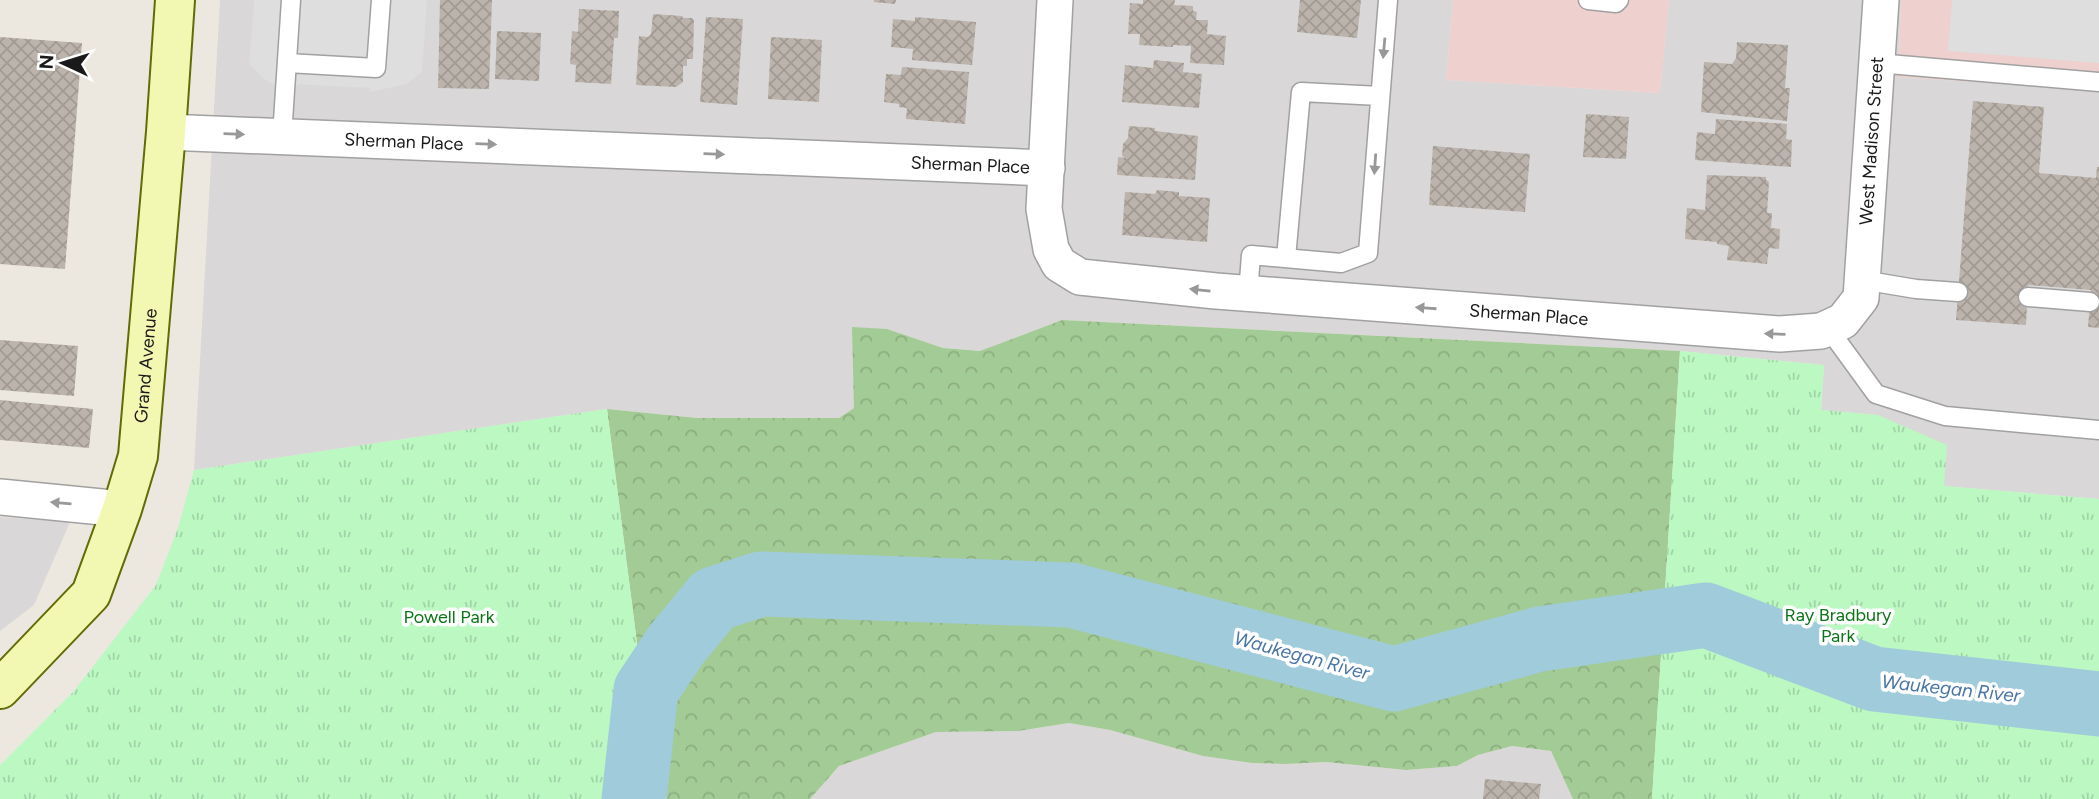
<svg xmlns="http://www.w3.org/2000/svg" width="2099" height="799" font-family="Figtree,sans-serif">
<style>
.residential{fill:#d9d7d7}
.commercial{fill:#eed0ce}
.forest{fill:url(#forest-crowns)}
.park{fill:url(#park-tufts)}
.parking{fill:#dedede}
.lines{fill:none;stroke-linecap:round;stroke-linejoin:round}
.river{stroke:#a0cbda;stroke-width:65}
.building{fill:url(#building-cross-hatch)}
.service-casing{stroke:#a1a1a1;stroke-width:21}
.minor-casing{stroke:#a1a1a1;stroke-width:38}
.secondary-casing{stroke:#5f6d06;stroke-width:42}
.service{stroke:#fff;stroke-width:18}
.minor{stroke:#fff;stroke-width:35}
.secondary{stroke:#f2f8b2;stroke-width:38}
.oneway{fill:#989898}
.labels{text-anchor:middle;stroke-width:7;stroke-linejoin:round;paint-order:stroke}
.street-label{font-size:18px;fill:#1a1a1a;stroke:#fff}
.park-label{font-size:18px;fill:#0c7518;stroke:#fff}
.water-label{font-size:19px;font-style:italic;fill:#4976a7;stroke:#fff}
</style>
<defs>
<pattern id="forest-crowns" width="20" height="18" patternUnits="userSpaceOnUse" patternTransform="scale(1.75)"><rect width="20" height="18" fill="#a3cb95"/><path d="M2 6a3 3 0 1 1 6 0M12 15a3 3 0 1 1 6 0" fill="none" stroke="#8cae80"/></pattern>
<pattern id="park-tufts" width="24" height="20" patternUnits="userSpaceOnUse" patternTransform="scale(1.75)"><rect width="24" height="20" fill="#bbf8c2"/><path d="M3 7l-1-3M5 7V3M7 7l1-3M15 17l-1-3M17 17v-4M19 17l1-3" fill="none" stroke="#a0d4a6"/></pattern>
<pattern id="building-cross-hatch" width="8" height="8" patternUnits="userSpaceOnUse" patternTransform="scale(1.75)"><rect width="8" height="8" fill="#bcb4ac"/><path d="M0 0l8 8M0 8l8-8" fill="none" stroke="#a19a93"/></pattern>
</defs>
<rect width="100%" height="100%" fill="#ece8e0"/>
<!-- residential -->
<path class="residential" d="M 220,0 L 1453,0 L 1446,80 L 1660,93 L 1669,0 L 1901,0 L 1898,77 L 2099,90 L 2099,499 L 1943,486 L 1878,415 L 1821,410 L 1824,365 L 1680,351 L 1062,320 L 981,351 L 943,348 L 887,329 L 854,408 L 839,418 L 697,418 L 607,409 L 194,470 Z
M 0,517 L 70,522 L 34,605 L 0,631 Z
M 1069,723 L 1110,730 L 1203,756 L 1252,763 L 1285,764 L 1326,762 L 1406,770 L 1457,766 L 1478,755 L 1512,746 L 1551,751 L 1573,799 L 810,799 L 839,766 L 936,732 L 1018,731 Z"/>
<!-- commercial -->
<path class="commercial" d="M 1453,0 L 1669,0 L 1660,93 L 1446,80 Z
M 1901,0 L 2099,0 L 2099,90 L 1898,77 Z"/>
<!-- forest -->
<path class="forest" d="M 1062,320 L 1680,351 L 1652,799 L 1573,799 L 1551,751 L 1512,746 L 1478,755 L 1457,766 L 1406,770 L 1326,762 L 1285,764 L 1252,763 L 1203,756 L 1110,730 L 1069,723 L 1018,731 L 936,732 L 839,766 L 810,799 L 657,799 L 607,409 L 697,418 L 839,418 L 854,408 L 852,327 L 887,329 L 943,348 L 980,351 Z"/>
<!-- park -->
<path class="park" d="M 1680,351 L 1824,365 L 1821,410 L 1878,415 L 1947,445 L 1944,486 L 2099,499 L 2099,799 L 1652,799 Z
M 607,409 L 657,799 L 0,799 L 0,765 L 74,691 L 156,585 L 178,528 L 194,470 Z"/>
<!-- parking -->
<path class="parking" d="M 254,0 L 427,0 L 422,72 L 407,84 L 370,92 L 370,88 L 269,83 L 249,64 Z
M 1952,0 L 2099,0 L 2099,63 L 1948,51 Z"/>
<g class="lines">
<!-- river -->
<path class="river" d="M 634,799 L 646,690 L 676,645 L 714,599 L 761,584 L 1071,595 L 1394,679 L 1540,639 L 1706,615 L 1874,679 L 2099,704"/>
</g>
<!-- building -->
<path class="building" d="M 440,0 L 492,0 L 489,89 L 438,88 Z
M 874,0 L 896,0 L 895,4 L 874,2 Z
M 1143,0 L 1175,0 L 1174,5 L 1193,6 L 1193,11 L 1197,12 L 1196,20 L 1208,20 L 1207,34 L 1226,36 L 1224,65 L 1190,63 L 1191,46 L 1173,45 L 1173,47 L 1139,45 L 1140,34 L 1128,34 L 1130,3 L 1143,4 Z
M 1300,0 L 1361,0 L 1357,38 L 1297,32 Z
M 579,9 L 619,11 L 618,38 L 614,38 L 611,84 L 575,82 L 576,65 L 570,64 L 572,31 L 578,32 Z
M 653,14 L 682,16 L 683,18 L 692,18 L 694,21 L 693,59 L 687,59 L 687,66 L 683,66 L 683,82 L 676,87 L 636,85 L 639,36 L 648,37 L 651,34 Z
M 706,17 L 743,19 L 737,105 L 700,102 Z
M 915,17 L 976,22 L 972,65 L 912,60 L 913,49 L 891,47 L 893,19 L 915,21 Z
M 497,31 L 541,33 L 539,81 L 495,79 Z
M 0,37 L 82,43 L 65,269 L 0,264 Z
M 771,37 L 822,40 L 819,102 L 768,99 Z
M 1737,42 L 1788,45 L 1785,88 L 1790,88 L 1787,121 L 1701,112 L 1704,62 L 1732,64 L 1736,58 Z
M 1154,60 L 1184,63 L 1183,72 L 1202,74 L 1199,108 L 1122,102 L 1125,65 L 1153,68 Z
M 902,67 L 969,72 L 965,124 L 906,119 L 907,108 L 899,107 L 899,104 L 884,102 L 886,74 L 901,75 Z
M 1973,101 L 2044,107 L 2039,173 L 2096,178 L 2097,167 L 2099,167 L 2099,328 L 2088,327 L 2091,290 L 2028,285 L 2026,325 L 1956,320 Z
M 1586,114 L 1629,117 L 1626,159 L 1583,157 Z
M 1716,119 L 1787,124 L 1786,139 L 1792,140 L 1791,167 L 1695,160 L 1697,132 L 1715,134 Z
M 1129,126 L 1155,128 L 1155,131 L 1198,136 L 1195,180 L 1117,175 L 1118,157 L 1125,158 L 1122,155 L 1123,144 L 1128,138 Z
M 1433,146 L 1530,154 L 1525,212 L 1429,205 Z
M 1707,175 L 1766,177 L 1766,180 L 1769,182 L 1767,213 L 1772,213 L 1771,228 L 1780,229 L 1779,249 L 1769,248 L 1767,264 L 1727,260 L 1729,246 L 1717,244 L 1717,242 L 1685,239 L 1687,208 L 1705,210 Z
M 1157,190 L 1179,192 L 1179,196 L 1210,198 L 1207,242 L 1122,235 L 1125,192 L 1155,194 Z
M 0,340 L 78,346 L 74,396 L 0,390 Z
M 0,400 L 93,409 L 89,448 L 0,440 Z
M 1485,779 L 1541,784 L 1539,799 L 1483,799 Z"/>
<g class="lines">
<defs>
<path id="service" d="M 1588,0 L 1616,3 L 1619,0
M 287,63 L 376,68 L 381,0
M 1877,63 L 2099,82
M 282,136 L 291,0
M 1286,258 L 1301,92 L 1380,96
M 1862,280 L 1916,289 L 1958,292
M 1248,294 L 1251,255 L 1341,263 L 1368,253 L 1388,0
M 2028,297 L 2090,302
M 1828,328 L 1876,394 L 1945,416 L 2099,430"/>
<g id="minor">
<path id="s1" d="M 1055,0 L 1044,209 L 1051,249 L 1059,264 L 1080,277 L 1216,291 L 1780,334 L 1821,331 L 1843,321 L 1861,298 L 1881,0"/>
<path id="s2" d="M 166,132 L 1047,168"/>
<path d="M 0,497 L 122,509"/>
</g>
<g id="secondary">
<path id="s3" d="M 0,689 L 91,594 L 122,509 L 138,456 L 166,132 L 175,0"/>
</g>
</defs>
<!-- service casing -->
<use href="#service" class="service-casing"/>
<!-- minor casing -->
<use href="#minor" class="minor-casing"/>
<!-- secondary casing -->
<use href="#secondary" class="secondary-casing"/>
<!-- service -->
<use href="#service" class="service"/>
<!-- minor -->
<use href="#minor" class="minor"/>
<!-- secondary -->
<use href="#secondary" class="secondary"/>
</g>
<!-- one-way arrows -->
<defs><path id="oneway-solid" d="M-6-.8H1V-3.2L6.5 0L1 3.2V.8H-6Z" transform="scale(1.75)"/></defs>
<g class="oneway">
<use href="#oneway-solid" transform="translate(1384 48) rotate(95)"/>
<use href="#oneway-solid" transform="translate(234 134) rotate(2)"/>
<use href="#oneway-solid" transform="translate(486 144) rotate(2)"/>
<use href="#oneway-solid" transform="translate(714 154) rotate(2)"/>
<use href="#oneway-solid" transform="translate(1375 164) rotate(94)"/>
<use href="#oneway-solid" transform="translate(1200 290) rotate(-174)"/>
<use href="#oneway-solid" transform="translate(1426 308) rotate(-176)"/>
<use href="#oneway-solid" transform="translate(1775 334) rotate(-178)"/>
<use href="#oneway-solid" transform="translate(61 503) rotate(-175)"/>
</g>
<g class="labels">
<!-- street labels -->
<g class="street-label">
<text dy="6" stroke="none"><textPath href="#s1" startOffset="1246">West Madison Street</textPath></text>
<text dy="6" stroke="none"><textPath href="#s2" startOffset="238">Sherman Place</textPath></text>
<text dy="6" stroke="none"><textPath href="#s2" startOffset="805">Sherman Place</textPath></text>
<text dy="6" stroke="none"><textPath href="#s1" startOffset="742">Sherman Place</textPath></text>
<text dy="6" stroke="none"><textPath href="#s3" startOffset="368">Grand Avenue</textPath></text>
</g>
<!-- park labels -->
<g class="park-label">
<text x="1838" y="621">Ray Bradbury<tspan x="1838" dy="21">Park</tspan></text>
<text x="449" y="623">Powell Park</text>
</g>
<!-- water labels -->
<g class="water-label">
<text transform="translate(1302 655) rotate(15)" y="7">Waukegan River</text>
<text transform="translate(1951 688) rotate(6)" y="7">Waukegan River</text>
</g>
</g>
<!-- north arrow -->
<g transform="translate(63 63) rotate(274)" stroke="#ffffff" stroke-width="5" paint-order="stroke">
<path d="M0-5L12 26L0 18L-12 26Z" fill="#1a1a1a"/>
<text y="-10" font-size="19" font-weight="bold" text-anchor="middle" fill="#1a1a1a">N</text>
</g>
</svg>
